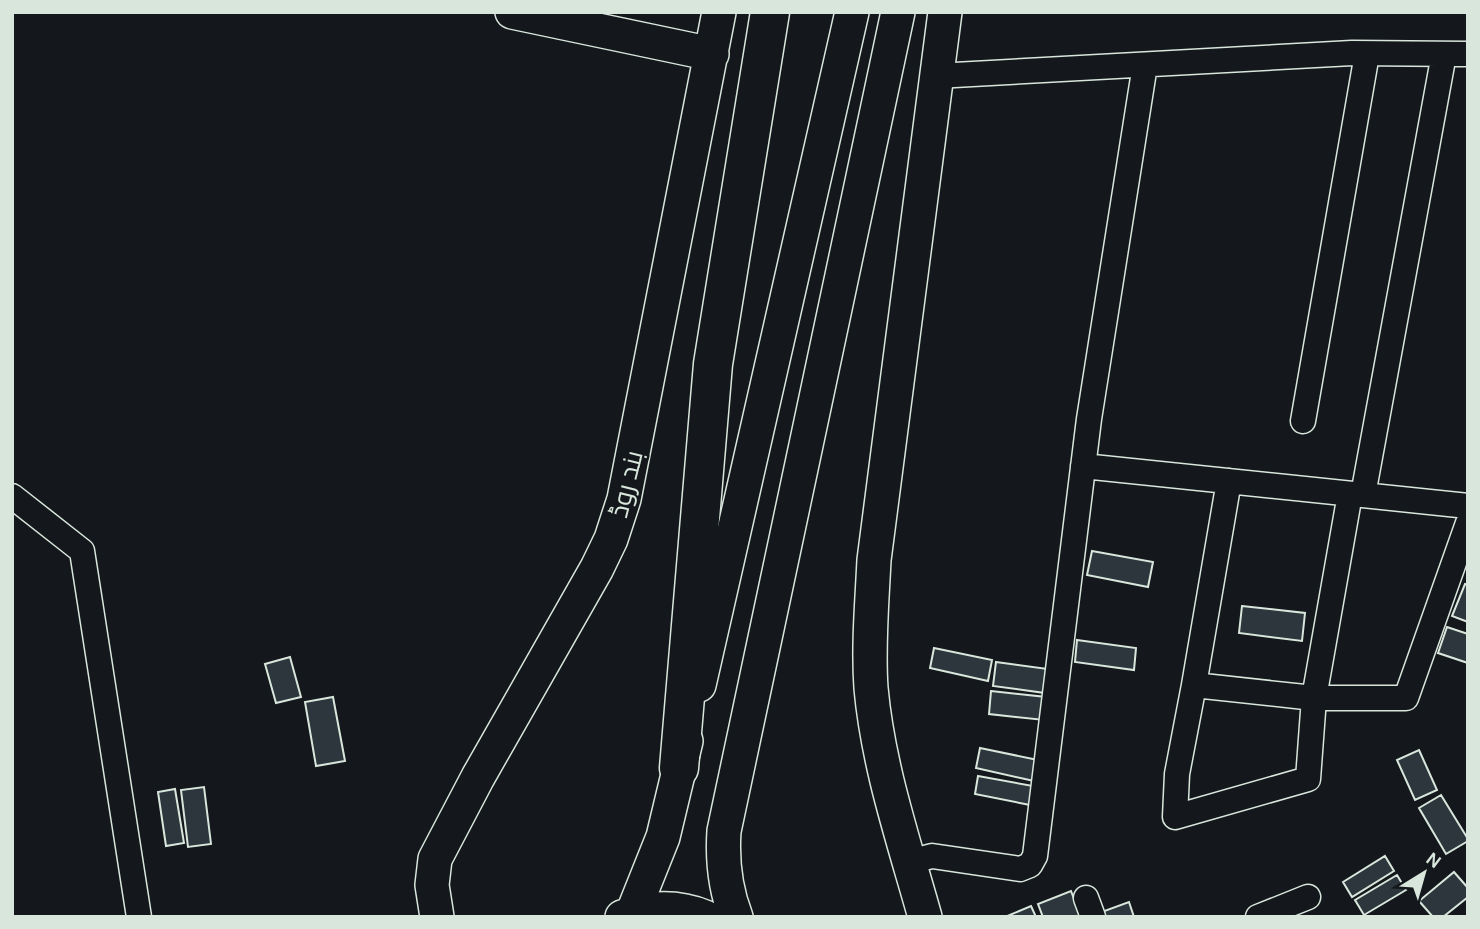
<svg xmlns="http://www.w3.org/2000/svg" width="1480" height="929" font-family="Karla,Cairo,sans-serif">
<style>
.building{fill:#2c363c;stroke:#d8e6dc;stroke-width:2}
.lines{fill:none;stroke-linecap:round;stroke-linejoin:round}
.street-casing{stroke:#d8e6dc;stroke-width:27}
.secondary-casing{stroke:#d8e6dc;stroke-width:36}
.highway-casing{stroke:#d8e6dc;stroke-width:41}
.street{stroke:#14181c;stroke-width:24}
.secondary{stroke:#14181c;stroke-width:33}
.highway{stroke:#14181c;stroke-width:38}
.labels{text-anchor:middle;stroke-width:5;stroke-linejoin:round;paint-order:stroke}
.street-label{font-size:26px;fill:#d8e6dc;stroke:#14181c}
</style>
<rect width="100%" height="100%" fill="#14181c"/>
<!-- building -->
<path class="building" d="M 1092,551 L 1153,562 L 1148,587 L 1087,575 Z
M 1465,584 L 1468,585 L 1468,622 L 1452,616 Z
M 1242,606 L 1305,613 L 1302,641 L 1239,633 Z
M 1447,627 L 1468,634 L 1468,663 L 1438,653 Z
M 1077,640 L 1136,648 L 1134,670 L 1075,662 Z
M 934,648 L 992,660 L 988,681 L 930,668 Z
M 290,657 L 301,697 L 276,703 L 265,664 Z
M 996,662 L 1048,669 L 1045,693 L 993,686 Z
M 991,691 L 1046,697 L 1044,720 L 989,714 Z
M 333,697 L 345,761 L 316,766 L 305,702 Z
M 980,748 L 1038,760 L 1034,781 L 976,768 Z
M 1419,750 L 1437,790 L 1415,800 L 1397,760 Z
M 978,776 L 1033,786 L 1030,805 L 975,794 Z
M 204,787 L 211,844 L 188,847 L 181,790 Z
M 175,789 L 184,843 L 166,846 L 158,792 Z
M 1441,795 L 1468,839 L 1468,841 L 1446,854 L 1419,808 Z
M 1385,856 L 1394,871 L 1352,897 L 1343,882 Z
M 1454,872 L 1468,888 L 1468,897 L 1443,917 L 1433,917 L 1419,901 Z
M 1397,875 L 1406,890 L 1364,915 L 1355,900 Z
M 1071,891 L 1081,917 L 1043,917 L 1038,904 Z
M 1129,902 L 1134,917 L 1097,917 L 1096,914 Z
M 1031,906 L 1036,917 L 1005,917 Z"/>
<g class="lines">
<defs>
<path id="street" d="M 936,76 L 1352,53 L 1468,54
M 1303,421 L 1367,54
M 1083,466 L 1468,506
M 1229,481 L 1194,685 L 1314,698 L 1406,698 L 1468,523
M 1363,495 L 1444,54
M 12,496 L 82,551 L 139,917
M 1194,685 L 1177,774 L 1175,817 L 1308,779 L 1314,698 L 1350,494
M 909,862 L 932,856 L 1020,869 L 1030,865 L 1035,856 L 1089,419 L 1145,65
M 1086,898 L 1093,917
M 1258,917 L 1308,897"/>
<path id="secondary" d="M 512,12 L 712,54
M 699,685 L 852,12
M 633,912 L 663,837 L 686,741
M 437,917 L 432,885 L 435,859 L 478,777 L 597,568 L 611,539 L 624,499 L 719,12
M 622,917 C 649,906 679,906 705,917
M 736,917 C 725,889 722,861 724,831 L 898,12
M 925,917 C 904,842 878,766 871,688 C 868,646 872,602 874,560 L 945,12"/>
<path id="highway" d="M 679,768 L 713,364 L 770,12"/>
</defs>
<!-- street casing -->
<use href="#street" class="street-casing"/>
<!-- secondary casing -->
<use href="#secondary" class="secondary-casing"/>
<!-- highway casing -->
<use href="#highway" class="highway-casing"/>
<!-- street -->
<use href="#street" class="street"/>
<!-- secondary -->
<use href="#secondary" class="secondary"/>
<!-- highway -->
<use href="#highway" class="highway"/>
</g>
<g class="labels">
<!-- street labels -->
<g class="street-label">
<text transform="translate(626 484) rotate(-76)" y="9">بند روڈ</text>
</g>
</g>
<!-- border -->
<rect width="1480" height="929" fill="none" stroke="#d8e6dc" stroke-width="28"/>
<!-- north arrow -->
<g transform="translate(1424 873) rotate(37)" stroke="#14181c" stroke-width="5" paint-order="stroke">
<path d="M0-5L12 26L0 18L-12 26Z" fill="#d8e6dc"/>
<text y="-10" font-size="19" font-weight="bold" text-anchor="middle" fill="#d8e6dc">N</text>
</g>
</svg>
